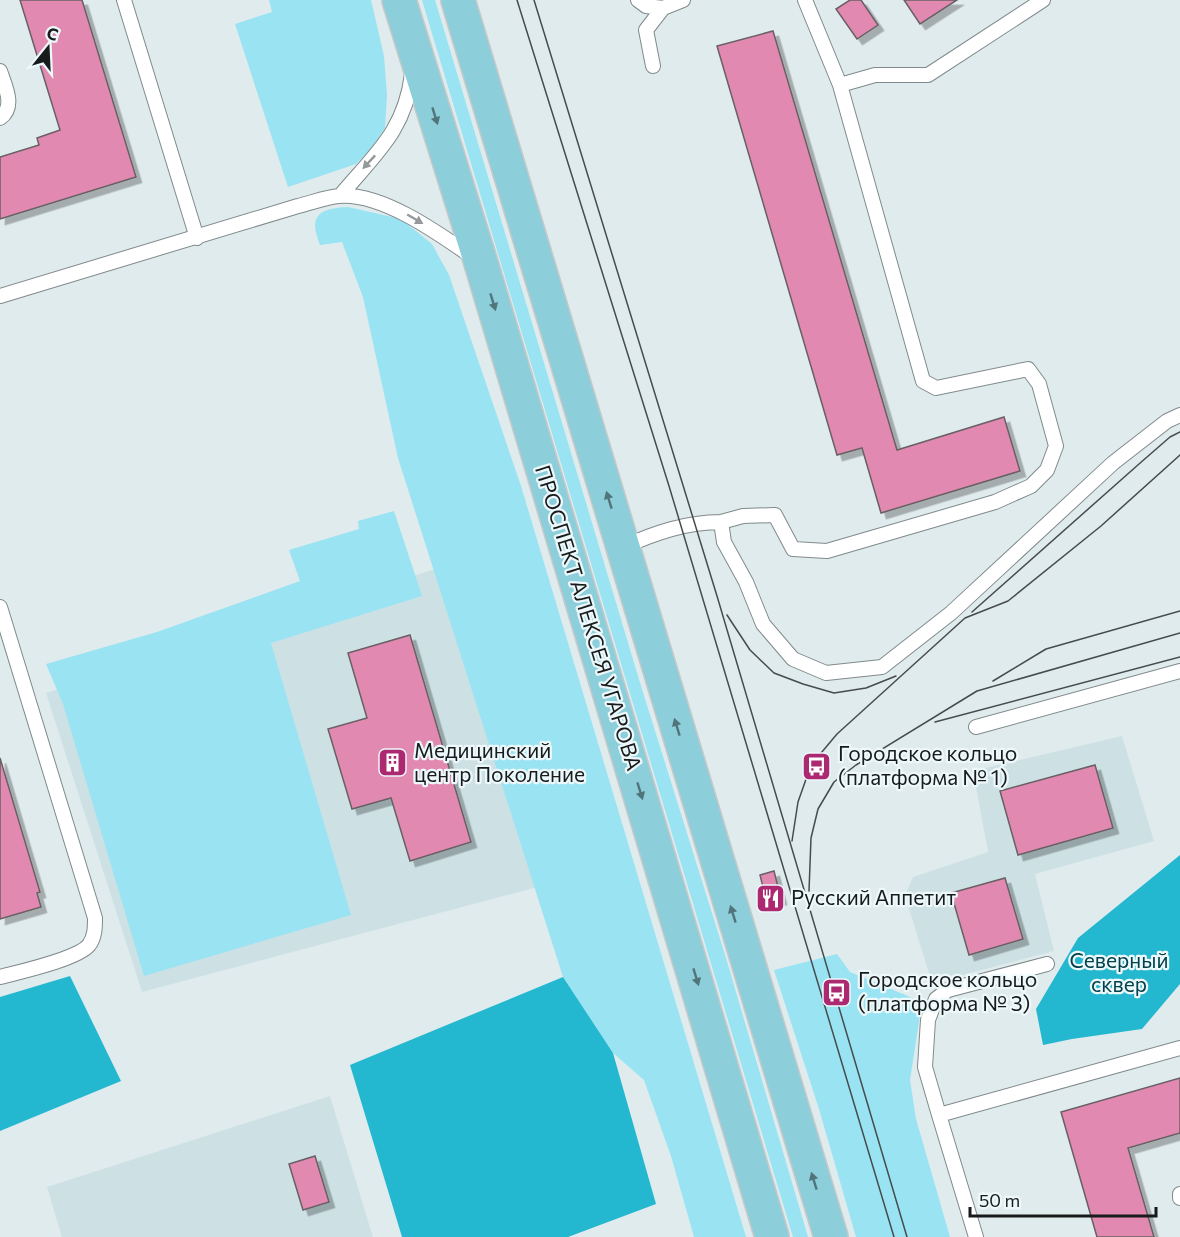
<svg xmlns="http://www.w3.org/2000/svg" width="1180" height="1237" font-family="Commissioner,sans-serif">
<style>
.built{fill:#cde1e5}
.green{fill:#99e3f2}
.forest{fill:#24b7d0}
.building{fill:#e289b2;stroke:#686063;stroke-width:1.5;filter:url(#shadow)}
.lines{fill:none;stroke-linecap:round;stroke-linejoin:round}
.lane-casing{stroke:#808a8d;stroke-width:16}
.primary-casing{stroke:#c7c8c9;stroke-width:36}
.lane{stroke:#fff;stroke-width:14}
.primary{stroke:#8cceda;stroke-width:33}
.tram{stroke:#464c4d;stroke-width:1.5}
.oneway{fill:#52747b}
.oneway2{fill:#979899}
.labels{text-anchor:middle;stroke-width:4.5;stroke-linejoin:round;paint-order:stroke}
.street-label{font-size:21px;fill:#171b1c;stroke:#edf8fb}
.poi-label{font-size:21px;fill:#171b1c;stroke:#edf8fb;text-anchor:start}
.park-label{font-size:21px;fill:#02424c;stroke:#edf8fb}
</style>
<defs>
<filter id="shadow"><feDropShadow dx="5.5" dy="5.5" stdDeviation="0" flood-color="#0004"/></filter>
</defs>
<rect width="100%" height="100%" fill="#e0ebed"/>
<!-- built -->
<path class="built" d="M 451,564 L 549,884 L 142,992 L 46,693 Z
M 1122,736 L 1154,841 L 1035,874 L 1054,951 L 932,983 L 905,896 L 913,877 L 988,852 L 973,771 Z
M 330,1096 L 373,1237 L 62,1237 L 47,1187 Z"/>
<!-- green -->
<path class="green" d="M 269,0 L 371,0 L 384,56 L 387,95 L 385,128 L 370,150 L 356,164 L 288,187 L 235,24 L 272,12 Z
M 422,0 L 435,0 L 641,686 L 726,958 L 808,1237 L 793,1237 Z
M 348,207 L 401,219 L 432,244 L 449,275 L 521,486 L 746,1237 L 694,1237 L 671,1156 L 644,1080 L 613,1053 L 563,977 L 398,458 L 363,297 L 342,242 L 320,245 C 318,239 315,231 315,225 C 316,208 336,208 348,207 Z
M 394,511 L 422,596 L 271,643 L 351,915 L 144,976 L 63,704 L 46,664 L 157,632 L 300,581 L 289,550 L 359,529 L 358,521 Z
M 837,954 L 850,972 L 922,1002 L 910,1080 L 916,1119 L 950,1237 L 856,1237 L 819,1109 L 774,970 Z"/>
<!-- forest -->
<path class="forest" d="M 1180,855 L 1180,984 L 1142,1029 L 1072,1039 L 1043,1045 L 1036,1009 L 1078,938 Z
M 70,976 L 121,1081 L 0,1131 L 0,997 Z
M 563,977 L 613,1053 L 656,1204 L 568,1237 L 402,1237 L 350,1065 Z"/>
<!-- building -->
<path class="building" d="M 20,0 L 82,0 L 136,177 L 0,219 L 0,157 L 39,145 L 37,138 L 60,130 Z
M 850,0 L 861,0 L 878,25 L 857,39 L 836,9 Z
M 904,0 L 957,0 L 920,24 Z
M 773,31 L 897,450 L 1004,417 L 1020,471 L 881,513 L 862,448 L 837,455 L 717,46 Z
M 410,635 L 471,842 L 410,861 L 391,798 L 352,809 L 328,729 L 367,718 L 348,653 Z
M 0,758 L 40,892 L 37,893 L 41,907 L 0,919 Z
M 1095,765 L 1113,828 L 1018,855 L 1000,791 Z
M 774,871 L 781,899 L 767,903 L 760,875 Z
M 1005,878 L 1023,939 L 969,955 L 951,893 Z
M 1180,1078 L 1180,1133 L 1128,1148 L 1154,1237 L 1097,1237 L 1061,1112 Z
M 315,1156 L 329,1202 L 303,1210 L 289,1164 Z"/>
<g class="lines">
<defs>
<path id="lane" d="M 124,0 L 197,238
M 638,0 L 646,6 L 663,8
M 805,0 L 840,85 L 875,75 L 928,75 L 1043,0
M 653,66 L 646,30 L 663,8 L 683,0
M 0,71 C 5,86 16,107 0,118
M 340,196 C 375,154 405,131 412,74
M 0,296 L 298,206 C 311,203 326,197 339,196 C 382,192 441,235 474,258
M 721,522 L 743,516 L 775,515 L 793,549 L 827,551 L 995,502 L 1031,486 L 1047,470 L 1056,446 L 1039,384 L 1028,369 L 936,388 L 923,381 L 840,85
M 623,547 C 655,533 686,522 721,522 L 724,542 L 746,582 L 763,624 L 793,659 L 826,673 L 882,667 L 951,613 L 1113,463 L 1167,421 L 1180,415
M 0,607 L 95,918 C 95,927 95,937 89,945 C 78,959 19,972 0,977
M 976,727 L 1180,671
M 939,1115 L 925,1067 L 928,1020 L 936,999 L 948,990 L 1047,964
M 1180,1194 L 1180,1198
M 976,1237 L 939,1115 L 1180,1048"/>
<path id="primary" d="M 399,0 L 481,263 L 772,1237
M 458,0 L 831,1237"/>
</defs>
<!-- lane casing -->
<use href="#lane" class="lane-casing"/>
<!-- primary casing -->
<use href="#primary" class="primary-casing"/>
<!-- lane -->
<use href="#lane" class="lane"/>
<!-- primary -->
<use href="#primary" class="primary"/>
<!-- tram -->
<path class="tram" d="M 517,0 L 669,486 L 894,1237
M 534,0 L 717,596 L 907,1237
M 972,612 L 1139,464 L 1170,437 L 1180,432
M 727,615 L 750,650 L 774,673 L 803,684 L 834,693 L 866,688 L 896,676
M 993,681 L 1046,649 L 1180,611
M 935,722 L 1180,657
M 792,841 L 798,802 L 811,765 L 837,734 L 965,618 L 1008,601 L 1101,526 L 1180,455
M 809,891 L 811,838 L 818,809 L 834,782 L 856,765 L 977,691 L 1180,633"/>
</g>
<!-- one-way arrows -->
<defs><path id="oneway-solid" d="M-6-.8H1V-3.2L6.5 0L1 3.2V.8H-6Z" transform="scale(1.5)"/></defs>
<g class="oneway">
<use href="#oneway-solid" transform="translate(435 116) rotate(73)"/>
<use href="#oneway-solid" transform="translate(493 302) rotate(73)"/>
<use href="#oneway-solid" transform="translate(609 500) rotate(-107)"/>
<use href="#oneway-solid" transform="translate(677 727) rotate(-107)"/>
<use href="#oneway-solid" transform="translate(640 791) rotate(73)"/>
<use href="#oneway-solid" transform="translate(733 914) rotate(-107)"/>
<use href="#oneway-solid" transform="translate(696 977) rotate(73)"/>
<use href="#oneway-solid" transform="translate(814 1181) rotate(-107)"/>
</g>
<g class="oneway2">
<use href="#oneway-solid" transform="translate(369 162) rotate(133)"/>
<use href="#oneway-solid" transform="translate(415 219) rotate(30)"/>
</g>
<!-- icons -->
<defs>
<symbol id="building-square" viewBox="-11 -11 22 22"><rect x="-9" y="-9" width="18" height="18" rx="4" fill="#ac2871" stroke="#edf8fb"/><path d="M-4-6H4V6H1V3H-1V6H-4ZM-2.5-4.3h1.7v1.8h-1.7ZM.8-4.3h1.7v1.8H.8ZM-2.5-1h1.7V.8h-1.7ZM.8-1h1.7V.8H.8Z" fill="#fff"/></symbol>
<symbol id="bus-square" viewBox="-11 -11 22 22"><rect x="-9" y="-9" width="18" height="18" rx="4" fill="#ac2871" stroke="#edf8fb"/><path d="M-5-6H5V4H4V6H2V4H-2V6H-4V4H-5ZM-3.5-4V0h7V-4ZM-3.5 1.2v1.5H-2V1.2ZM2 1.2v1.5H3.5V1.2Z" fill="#fff"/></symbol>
<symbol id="restaurant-square" viewBox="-11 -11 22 22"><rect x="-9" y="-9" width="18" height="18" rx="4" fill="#ac2871" stroke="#edf8fb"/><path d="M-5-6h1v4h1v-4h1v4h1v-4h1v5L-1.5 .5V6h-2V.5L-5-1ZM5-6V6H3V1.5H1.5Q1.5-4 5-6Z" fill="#fff"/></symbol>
</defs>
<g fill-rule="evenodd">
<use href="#building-square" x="376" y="746" width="33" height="33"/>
<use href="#bus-square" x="800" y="750" width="33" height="33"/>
<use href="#restaurant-square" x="754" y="882" width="33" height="33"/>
<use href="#bus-square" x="820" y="976" width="33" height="33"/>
</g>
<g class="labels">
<!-- street labels -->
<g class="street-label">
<text transform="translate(588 618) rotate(73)" y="7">ПРОСПЕКТ АЛЕКСЕЯ УГАРОВА</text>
</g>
<!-- poi labels -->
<g class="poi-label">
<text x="414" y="758">Медицинский<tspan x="414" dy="24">центр Поколение</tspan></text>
<text x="838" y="761">Городское кольцо<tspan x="838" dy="24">(платформа № 1)</tspan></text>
<text x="791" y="905">Русский Аппетит</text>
<text x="858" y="987">Городское кольцо<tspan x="858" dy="24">(платформа № 3)</tspan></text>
</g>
<!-- park labels -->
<g class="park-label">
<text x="1119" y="968">Северный<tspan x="1119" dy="24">сквер</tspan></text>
</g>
</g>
<!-- north arrow -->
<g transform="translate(48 48) rotate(18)" stroke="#edf8fb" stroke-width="4.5" paint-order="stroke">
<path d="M0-4.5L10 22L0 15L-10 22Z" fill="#171b1c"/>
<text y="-9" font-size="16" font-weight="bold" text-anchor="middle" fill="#171b1c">С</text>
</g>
<!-- scale -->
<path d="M970 1207v9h186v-9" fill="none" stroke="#171b1c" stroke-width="3"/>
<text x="979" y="1207" font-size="18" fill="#171b1c" stroke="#edf8fb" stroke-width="4.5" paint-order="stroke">50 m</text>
</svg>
